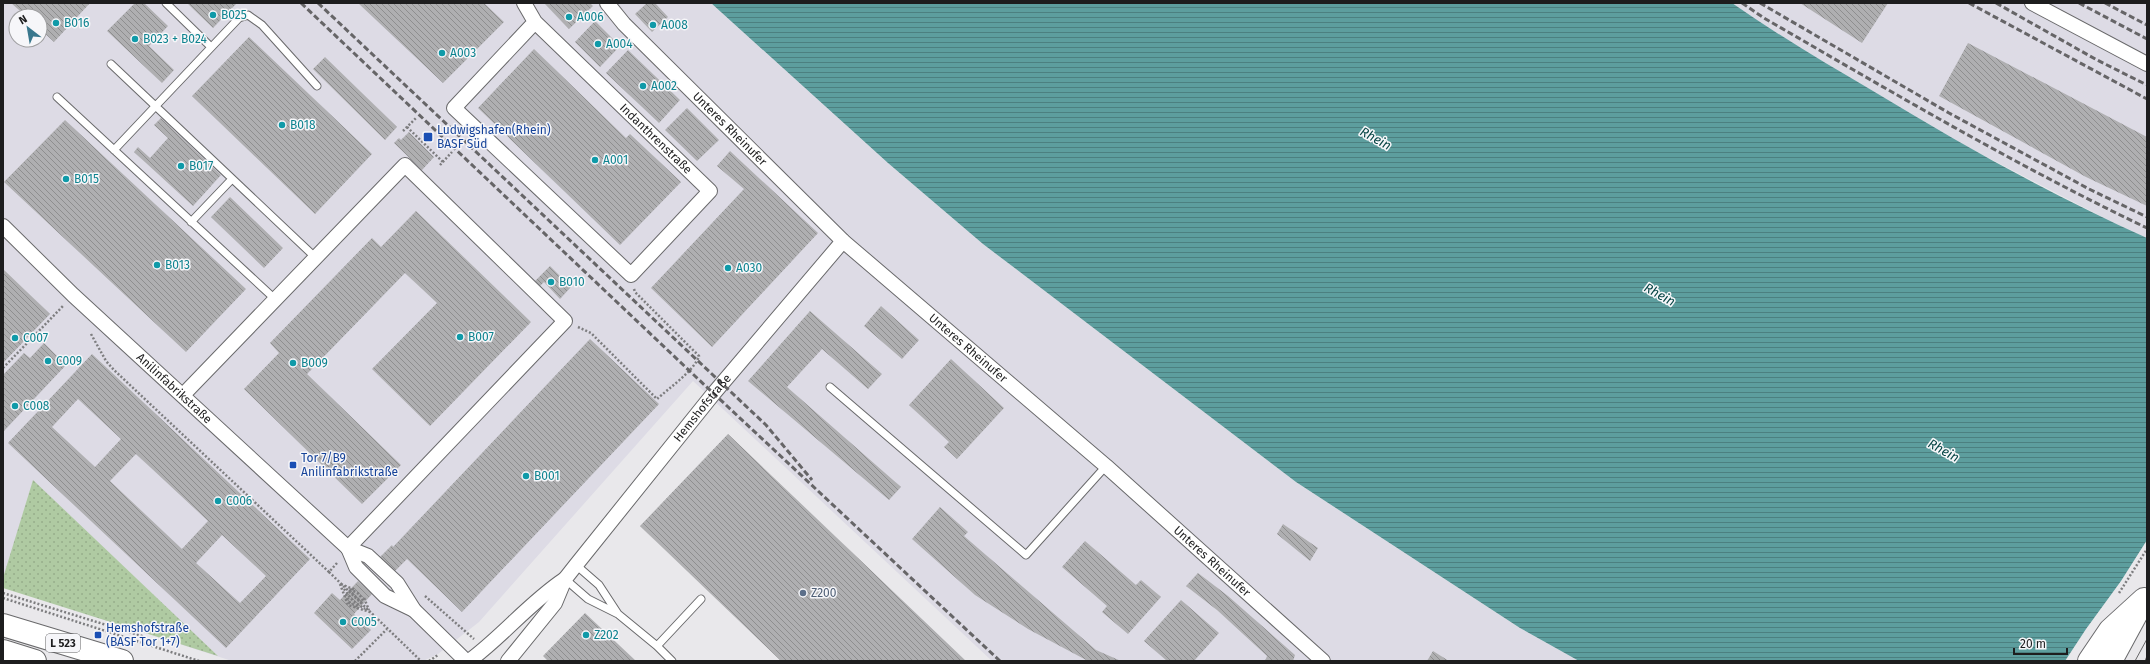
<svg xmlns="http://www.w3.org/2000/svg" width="2150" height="664" font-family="'Fira Sans',sans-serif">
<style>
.built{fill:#dddbe5;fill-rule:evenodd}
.grass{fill:url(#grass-dots)}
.water{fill:url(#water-rules)}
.pier{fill:#e9e8eb}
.building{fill:url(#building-back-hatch);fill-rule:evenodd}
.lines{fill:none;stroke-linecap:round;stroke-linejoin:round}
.lane-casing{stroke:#69696b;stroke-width:9}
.street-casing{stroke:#69696b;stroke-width:16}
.primary-casing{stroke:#69696b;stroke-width:24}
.highway-casing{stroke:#69696b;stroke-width:24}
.path{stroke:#7d7d7f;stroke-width:2.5;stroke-dasharray:2 2;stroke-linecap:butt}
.lane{stroke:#fff;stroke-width:7}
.street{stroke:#fff;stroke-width:14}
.primary{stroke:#fff;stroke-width:22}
.highway{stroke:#fff;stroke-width:22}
.tram{stroke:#666567;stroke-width:1}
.rail{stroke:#666567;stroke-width:3;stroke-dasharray:6 3;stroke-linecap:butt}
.culture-dot{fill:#0f9aa8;stroke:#f6f6f9;stroke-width:1.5}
.transit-dot{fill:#1a4fb4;stroke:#f6f6f9;stroke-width:1.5}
.service-dot{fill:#5c6f8a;stroke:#f6f6f9;stroke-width:1.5}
.labels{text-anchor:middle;stroke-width:3;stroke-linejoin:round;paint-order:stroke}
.shield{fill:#f6f6f9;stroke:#5e5e60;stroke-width:1}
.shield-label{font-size:11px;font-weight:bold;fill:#1d1d1e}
.culture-label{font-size:12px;fill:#0d838f;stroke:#f6f6f9;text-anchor:start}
.street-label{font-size:12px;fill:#1d1d1e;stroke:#f6f6f9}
.transit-label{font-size:12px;fill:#164399;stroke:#f6f6f9;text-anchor:start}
.service-label{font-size:12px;fill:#4e5e75;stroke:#f6f6f9;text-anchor:start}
.water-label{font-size:13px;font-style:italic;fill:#094747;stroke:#f6f6f9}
</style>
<defs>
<pattern id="grass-dots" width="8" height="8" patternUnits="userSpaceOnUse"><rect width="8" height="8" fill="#afcaa2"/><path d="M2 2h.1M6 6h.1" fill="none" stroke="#96ad8b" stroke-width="1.8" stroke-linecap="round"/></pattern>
<pattern id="water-rules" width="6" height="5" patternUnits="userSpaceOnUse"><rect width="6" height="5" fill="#5d9e9e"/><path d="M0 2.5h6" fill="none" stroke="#4c8080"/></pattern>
<pattern id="building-back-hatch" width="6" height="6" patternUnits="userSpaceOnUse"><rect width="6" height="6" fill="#afafb1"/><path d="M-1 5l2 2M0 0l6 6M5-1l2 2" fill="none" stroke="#8e8e8f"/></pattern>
</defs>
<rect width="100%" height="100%" fill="#e9e8eb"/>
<!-- built -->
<path class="built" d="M 3,3 L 711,3 L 888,163 L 983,244 L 1296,482 L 1520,628 L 1579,661 L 992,661 L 693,381 L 479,622 L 438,654 L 423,661 L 232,661 L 3,587 ZM 16,16 L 40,16 L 40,40 L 16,40 Z
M 1732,3 L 2147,3 L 2147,238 L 2118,225 L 1950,138 L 1767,28 Z"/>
<!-- grass -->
<path class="grass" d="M 33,480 L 218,656 L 3,588 L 3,578 Z"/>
<!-- water -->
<path class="water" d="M 711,3 L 1732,3 C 1778,35 1825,63 1873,91 C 1962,145 2053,196 2147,238 L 2147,661 L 1579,661 L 1520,628 L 1296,482 L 983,244 L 888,163 Z"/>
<!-- pier -->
<path class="pier" d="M 2147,540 L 2147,661 L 2065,661 L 2086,629 L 2121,581 Z"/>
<!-- building -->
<path class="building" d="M 11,3 L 90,3 L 54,42 L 40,29 L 40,16 L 26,16 Z
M 135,3 L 144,3 L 168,26 L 149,46 L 174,70 L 162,83 L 107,31 Z
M 187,3 L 237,3 L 213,28 Z
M 358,3 L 484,3 L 504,22 L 443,83 Z
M 544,3 L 590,3 L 593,6 L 569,29 Z
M 647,3 L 655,3 L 668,17 L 652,32 L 635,14 Z
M 1800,3 L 1888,3 L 1862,43 Z
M 595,21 L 620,46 L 600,67 L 575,42 Z
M 249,37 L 372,154 L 315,214 L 192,96 Z
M 1968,43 L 2147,137 L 2147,206 L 2086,177 L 1939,96 Z
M 534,49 L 626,138 L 630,134 L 681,182 L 620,245 L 478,108 Z
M 628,50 L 680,100 L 659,123 L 606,73 Z
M 325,57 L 397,127 L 385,140 L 313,69 Z
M 687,108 L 719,140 L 697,161 L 665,130 Z
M 161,118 L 221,175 L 193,206 L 134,152 L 138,147 L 150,158 L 168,138 L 154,125 Z
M 65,120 L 246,289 L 186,352 L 4,182 Z
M 409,132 L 434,157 L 422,170 L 394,143 L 399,138 L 401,140 Z
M 730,151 L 818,233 L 712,347 L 651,288 L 744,189 L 717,166 Z
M 230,197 L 283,248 L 264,268 L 211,217 Z
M 416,211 L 531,322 L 430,426 L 372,369 L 437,303 L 405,273 L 307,374 L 401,465 L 362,504 L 244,389 L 279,353 L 270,343 L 372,238 L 381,247 Z
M 550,266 L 571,287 L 560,299 L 544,282 L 540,286 L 535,281 Z
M 3,269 L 50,314 L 3,363 Z
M 881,306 L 919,340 L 902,359 L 864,326 Z
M 810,311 L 882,374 L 868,389 L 822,349 L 787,387 L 901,487 L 889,500 L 748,381 Z
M 590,339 L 659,404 L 462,612 L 407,559 L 395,571 L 380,557 L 392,545 L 393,547 Z
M 44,343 L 66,365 L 3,432 L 3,375 L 24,353 L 30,358 Z
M 92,354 L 310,559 L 226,648 L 8,443 ZM 78,399 L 121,439 L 95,467 L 52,427 ZM 136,454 L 208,521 L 182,549 L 110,481 ZM 222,535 L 266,576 L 240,603 L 196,563 Z
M 951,359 L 1004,408 L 957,459 L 944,447 L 949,442 L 909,405 Z
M 728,434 L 966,661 L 781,661 L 640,526 Z
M 940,507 L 968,532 L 964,536 L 1096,650 L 1121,661 L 1088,661 L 1028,629 L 975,595 L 912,539 Z
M 1283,524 L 1318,548 L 1310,561 L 1277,534 Z
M 1085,541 L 1136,585 L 1141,580 L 1161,597 L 1128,634 L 1102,612 L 1107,606 L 1062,567 Z
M 1198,573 L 1228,596 L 1295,655 L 1293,661 L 1265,661 L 1267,656 L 1217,610 L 1186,586 Z
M 358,581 L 372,594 L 354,614 L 371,630 L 352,649 L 314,613 L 332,593 L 340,600 Z
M 1181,600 L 1219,633 L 1194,661 L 1167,661 L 1144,641 Z
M 585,613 L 636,661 L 548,661 L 543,656 Z
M 1433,651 L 1449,661 L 1427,661 Z"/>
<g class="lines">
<defs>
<path id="lane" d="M 166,3 L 211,47
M 111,64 L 316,258
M 57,97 L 276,300
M 114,150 L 239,18 L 248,15 L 262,25 L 317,86
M 191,222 L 232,179
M 830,387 L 1026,555 L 1106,466
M 576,565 L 599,585 L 618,614
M 565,579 L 588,599 L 618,614 L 657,646 L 672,661
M 657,646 L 701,599"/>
<g id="street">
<path id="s1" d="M 524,3 L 535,22 L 710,191 L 631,275 L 454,108 L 535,22"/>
<path id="s2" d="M 607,3 L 624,24 L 843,241 L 1106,466 L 1323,661"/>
<path d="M 2032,3 L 2147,64"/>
<path id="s3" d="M 3,226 L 73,295 L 348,548 L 368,556 L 397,583 L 414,610 L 466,661"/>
<path d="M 183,395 L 405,165 L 565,321 L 348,548"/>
<path d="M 348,548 L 356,567 L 385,596 L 414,610"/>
<path d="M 469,661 C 503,636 530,602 565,579"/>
<path id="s4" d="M 508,661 L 555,603 L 565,579 L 576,565 L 714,393 L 843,241"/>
</g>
<path id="primary" d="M 3,625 L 122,661
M 3,651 L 35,661"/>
<path id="highway" d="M 2089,661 L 2110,630 L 2144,599
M 2111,661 L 2137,613"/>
</defs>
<!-- lane casing -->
<use href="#lane" class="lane-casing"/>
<!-- street casing -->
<use href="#street" class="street-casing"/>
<!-- primary casing -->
<use href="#primary" class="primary-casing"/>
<!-- highway casing -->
<use href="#highway" class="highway-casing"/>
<!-- path -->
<path class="path" d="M 407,127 L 443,162
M 403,131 L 416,118
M 440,165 L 452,152
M 578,327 L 591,333 L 657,399 C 668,389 695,370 699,356 L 635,292 L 634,289
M 91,334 L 106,361 L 114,370 L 329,572
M 3,368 L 63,306
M 337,563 L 329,572 L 421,661
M 340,584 L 348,605 L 370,612
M 341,584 L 355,590
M 344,589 L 353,601 L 365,609
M 350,589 L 359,594 L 364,602
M 349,590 L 363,604
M 3,593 L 142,636 L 150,645
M 2119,593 L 2147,549
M 346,594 L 350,603 L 359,607
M 425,596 L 474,639
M 3,598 L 199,661
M 364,598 L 369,610
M 355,661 L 387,629
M 429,661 L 438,655"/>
<!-- lane -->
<use href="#lane" class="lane"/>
<!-- street -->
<use href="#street" class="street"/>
<!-- primary -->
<use href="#primary" class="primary"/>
<!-- highway -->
<use href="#highway" class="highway"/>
<!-- tram -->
<path class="tram" d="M 2135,661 L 2147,639
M 2145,661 L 2147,656"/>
<!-- rail -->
<path class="rail" d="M 301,3 L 696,377 L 1000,661
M 318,3 L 766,425 L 812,480
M 1742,3 L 1764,18 C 1890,91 2015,165 2147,228
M 1760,3 L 1949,113 L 2089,189 L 2147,217
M 1969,3 L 2147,99
M 1996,3 L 2097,60 L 2147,85
M 2079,3 L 2147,39
M 2105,3 L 2147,25"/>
</g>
<!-- markers -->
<g class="culture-dot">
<circle cx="213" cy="15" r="4"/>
<circle cx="569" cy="17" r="4"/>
<circle cx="56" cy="23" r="4"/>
<circle cx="653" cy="25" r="4"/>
<circle cx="135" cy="39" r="4"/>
<circle cx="598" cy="44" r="4"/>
<circle cx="442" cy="53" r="4"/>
<circle cx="643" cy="86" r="4"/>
<circle cx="282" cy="125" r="4"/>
<circle cx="595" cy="160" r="4"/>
<circle cx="181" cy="166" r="4"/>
<circle cx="66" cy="179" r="4"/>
<circle cx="157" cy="265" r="4"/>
<circle cx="728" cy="268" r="4"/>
<circle cx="551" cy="282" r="4"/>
<circle cx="460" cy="337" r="4"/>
<circle cx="15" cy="338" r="4"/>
<circle cx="48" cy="361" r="4"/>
<circle cx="293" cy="363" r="4"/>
<circle cx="15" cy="406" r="4"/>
<circle cx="526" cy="476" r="4"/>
<circle cx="218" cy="501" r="4"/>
<circle cx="343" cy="622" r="4"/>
<circle cx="586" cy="635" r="4"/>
</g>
<g class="transit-dot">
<rect x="423" y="132" width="10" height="10" rx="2"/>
<rect x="289" y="461" width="8" height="8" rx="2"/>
<rect x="94" y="631" width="8" height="8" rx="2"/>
</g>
<circle class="service-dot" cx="803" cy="593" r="4"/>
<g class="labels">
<!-- shield labels -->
<rect class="shield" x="46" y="634" width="34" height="18" rx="3"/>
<g class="shield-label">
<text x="63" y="647">L 523</text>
</g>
<!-- culture labels -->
<g class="culture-label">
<text x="221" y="19">B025</text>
<text x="577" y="21">A006</text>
<text x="64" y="27">B016</text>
<text x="661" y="29">A008</text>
<text x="143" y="43">B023 + B024</text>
<text x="606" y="48">A004</text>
<text x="450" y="57">A003</text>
<text x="651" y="90">A002</text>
<text x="290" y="129">B018</text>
<text x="603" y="164">A001</text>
<text x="189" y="170">B017</text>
<text x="74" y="183">B015</text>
<text x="165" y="269">B013</text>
<text x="736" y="272">A030</text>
<text x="559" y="286">B010</text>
<text x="468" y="341">B007</text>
<text x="23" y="342">C007</text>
<text x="56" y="365">C009</text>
<text x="301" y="367">B009</text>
<text x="23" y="410">C008</text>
<text x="534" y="480">B001</text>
<text x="226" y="505">C006</text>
<text x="351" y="626">C005</text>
<text x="594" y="639">Z202</text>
</g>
<!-- street labels -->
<g class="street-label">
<text dy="4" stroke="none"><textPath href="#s2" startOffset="176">Unteres Rheinufer</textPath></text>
<text dy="4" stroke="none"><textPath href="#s1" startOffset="190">Indanthrenstraße</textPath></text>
<text dy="4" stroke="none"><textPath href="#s2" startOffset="500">Unteres Rheinufer</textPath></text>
<text dy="4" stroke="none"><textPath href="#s3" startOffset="236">Anilinfabrikstraße</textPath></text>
<text dy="4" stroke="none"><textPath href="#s4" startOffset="320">Hemshofstraße</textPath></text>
<text dy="4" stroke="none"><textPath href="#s2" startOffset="824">Unteres Rheinufer</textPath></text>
</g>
<!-- transit labels -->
<g class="transit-label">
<text x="437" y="134">Ludwigshafen(Rhein)<tspan x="437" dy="14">BASF Süd</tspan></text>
<text x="301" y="462">Tor 7/B9<tspan x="301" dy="14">Anilinfabrikstraße</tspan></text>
<text x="106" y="632">Hemshofstraße<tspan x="106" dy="14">(BASF Tor 1+7)</tspan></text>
</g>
<!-- service labels -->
<g class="service-label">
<text x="811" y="597">Z200</text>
</g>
<!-- water labels -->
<g class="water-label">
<text transform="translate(1376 138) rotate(29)" y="5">Rhein</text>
<text transform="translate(1660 294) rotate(29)" y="5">Rhein</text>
<text transform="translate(1944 450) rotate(29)" y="5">Rhein</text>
</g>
</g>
<!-- border -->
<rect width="2150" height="664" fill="none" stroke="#1d1d1e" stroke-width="8"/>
<!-- north arrow -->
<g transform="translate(28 28) rotate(329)"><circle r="19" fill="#f6f6f9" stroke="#9f9fa1"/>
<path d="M0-3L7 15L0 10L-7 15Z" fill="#39778d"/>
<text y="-6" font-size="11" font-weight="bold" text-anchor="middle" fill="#1d1d1e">N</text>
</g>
<!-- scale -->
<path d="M2014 648v6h53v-6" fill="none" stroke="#1d1d1e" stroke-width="2"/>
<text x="2020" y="648" font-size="12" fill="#1d1d1e" stroke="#f6f6f9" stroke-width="3" paint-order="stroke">20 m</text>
</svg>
